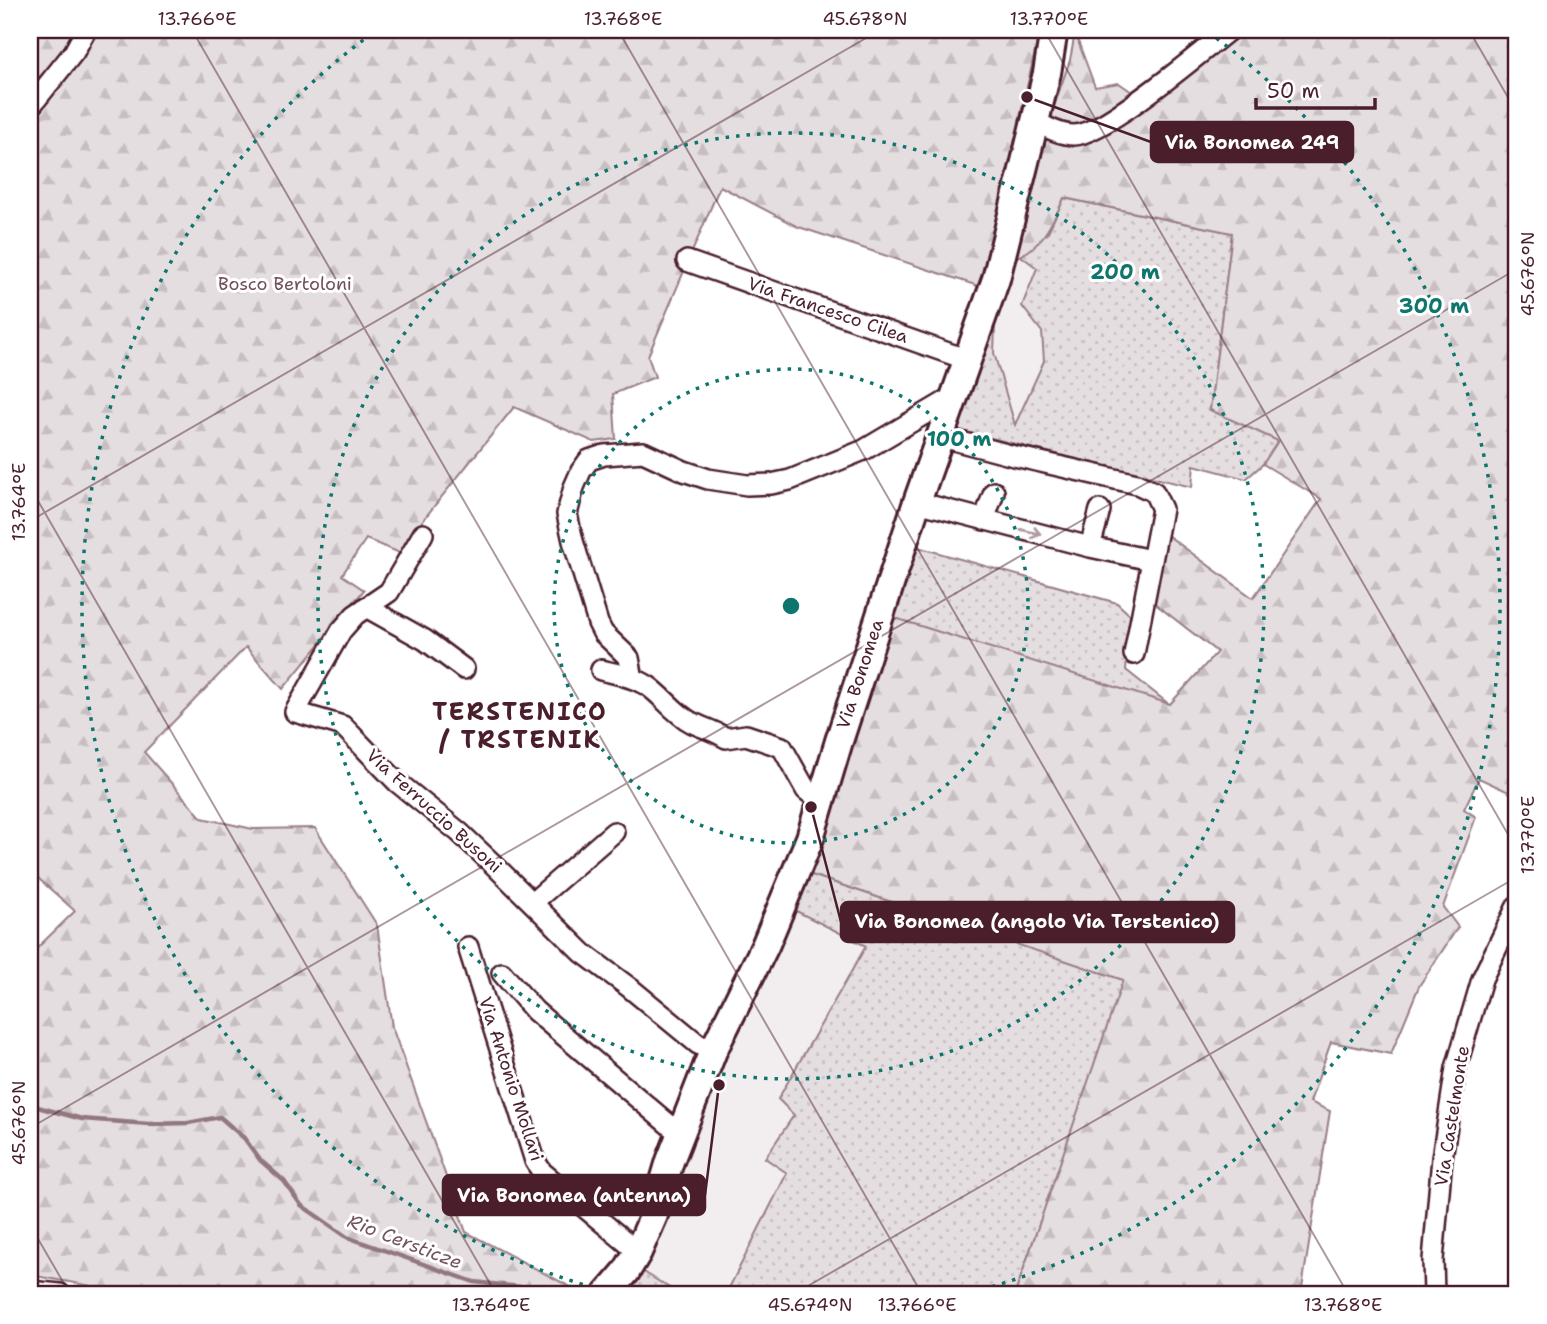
<svg xmlns="http://www.w3.org/2000/svg" width="1547" height="1324" font-family="'Shantell Sans',sans-serif">
<style>
.built{fill:#f2eeef}
.grass{fill:url(#grass-dots);stroke:#987e86;stroke-width:2}
.forest{fill:url(#forest-firs);stroke:#987e86;stroke-width:2}
.lines{fill:none;stroke-linecap:round;stroke-linejoin:round}
.stream{stroke:#91787e;stroke-width:4.5}
.street-casing{stroke:#4a1f2b;stroke-width:24}
.secondary-casing{stroke:#4a1f2b;stroke-width:32}
.street{stroke:#fff;stroke-width:19}
.secondary{stroke:#fff;stroke-width:26}
.oneway{stroke:#ae9aa0}
.ticks{fill:none;stroke:#4a1f2b;stroke-width:2;stroke-opacity:0.45}
.ring{fill:none;stroke:#0f766e;stroke-width:3.5;stroke-dasharray:3.5 7}
.labels{text-anchor:middle;stroke-width:6;stroke-linejoin:round;paint-order:stroke}
.park-label{font-size:18px;fill:#714f58;stroke:#fff}
.street-label{font-size:18px;fill:#4a1f2b;stroke:#fff}
.water-label{font-size:19px;font-style:italic;fill:#74535c;stroke:#fff}
.district-label{font-size:24px;font-weight:bold;letter-spacing:2px;fill:#4a1f2b;stroke:#fff}
.centre{fill:#0f766e;stroke:#fff;stroke-width:3.5}
.ring-label{font-size:21px;text-anchor:middle;font-weight:bold;fill:#0f766e;stroke:#fff;stroke-width:6;stroke-linejoin:round;paint-order:stroke}
.leader{fill:none;stroke:#4a1f2b;stroke-width:2.5}
.callout-dot{fill:#4a1f2b;stroke:#fff;stroke-width:2.5}
.callout{fill:#4a1f2b;stroke:#4a1f2b;stroke-width:2.5}
.callout-label{font-size:19px;text-anchor:middle;font-weight:bold;fill:#fff}
.neatline{fill:none;stroke:#4a1f2b;stroke-width:2.5}
.ticks-label{font-size:18px;text-anchor:middle;fill:#4a1f2b}
</style>
<defs>
<pattern id="grass-dots" width="8" height="8" patternUnits="userSpaceOnUse" patternTransform="scale(1.75)"><rect width="8" height="8" fill="#e5dee0"/><path d="M2 2h.1M6 6h.1" fill="none" stroke="#c6bec0" stroke-width="1.8" stroke-linecap="round"/></pattern>
<pattern id="forest-firs" width="22" height="20" patternUnits="userSpaceOnUse" patternTransform="scale(1.75)"><rect width="22" height="20" fill="#e5dee0"/><path d="M5 1l3.5 6h-7zM16 11l3.5 6h-7z" fill="#c6bec0"/></pattern>
</defs>
<rect width="100%" height="100%" fill="#fff"/>
<filter id="ink" filterUnits="userSpaceOnUse"><feTurbulence type="fractalNoise" baseFrequency=".0143" numOctaves="2"/><feDisplacementMap in="SourceGraphic" scale="14" xChannelSelector="R" yChannelSelector="G"/><feConvolveMatrix kernelMatrix="1 2 1 2 8 2 1 2 1" color-interpolation-filters="sRGB"/></filter>
<g filter="url(#ink)">
<!-- built -->
<path class="built" d="M 1021,256 L 1037,268 L 1022,306 L 1042,332 L 1044,361 L 1014,427 L 994,353 L 996,300 L 1010,259 Z
M 790,908 L 866,946 L 778,1099 L 794,1115 L 787,1173 L 726,1294 L 679,1294 L 639,1269 L 663,1231 L 675,1186 L 679,1152 Z"/>
<!-- grass -->
<path class="grass" d="M 1064,198 L 1232,233 L 1210,410 L 1279,441 L 1263,464 L 1246,479 L 1194,465 L 1192,487 L 954,429 L 996,300 L 994,353 L 1015,425 L 1044,361 L 1042,332 L 1022,306 L 1037,268 L 1021,256 L 1048,232 Z
M 914,546 L 1117,603 L 1131,616 L 1126,670 L 1170,705 L 888,616 Z
M 803,872 L 1124,980 L 1015,1294 L 726,1294 L 787,1173 L 765,1158 L 794,1115 L 778,1099 L 866,946 L 790,908 Z
M 639,1269 L 679,1294 L 617,1294 Z"/>
<!-- forest -->
<path class="forest" d="M 30,30 L 1040,30 L 981,287 L 796,226 L 720,186 L 648,356 L 655,377 L 613,394 L 616,439 L 594,442 L 514,407 L 423,520 L 400,553 L 366,539 L 342,575 L 364,590 L 283,689 L 246,647 L 144,752 L 202,818 L 253,829 L 315,828 L 377,925 L 392,1027 L 466,1232 L 582,1293 L 580,1294 L 136,1294 L 30,1275 L 30,955 L 75,911 L 30,871 Z
M 1243,30 L 1517,30 L 1517,796 L 1479,778 L 1464,809 L 1476,817 L 1443,907 L 1458,927 L 1419,986 L 1391,1054 L 1331,1042 L 1310,1102 L 1330,1111 L 1301,1294 L 1015,1294 L 1123,980 L 803,872 L 888,616 L 1170,704 L 1217,652 L 1153,602 L 1167,535 L 1253,598 L 1321,499 L 1263,464 L 1278,441 L 1210,410 L 1232,233 L 1064,198 C 1052,224 1039,253 1010,259 L 1039,133 L 1107,131 Z
M 1075,33 L 1095,87 L 1119,83 L 1132,92 L 1093,121 L 1071,127 L 1050,118 L 1070,60 Z"/>
<g class="lines">
<!-- stream -->
<path class="stream" d="M 30,87 L 49,70
M 30,1105 L 82,1119 L 149,1124 L 188,1123 L 220,1117 L 244,1138 L 260,1160 L 284,1181 L 301,1205 L 347,1237 L 474,1282 L 520,1287 L 565,1294"/>
<defs>
<path id="street" d="M 30,107 L 74,52 L 86,30
M 1034,121 C 1046,127 1060,135 1074,135 C 1105,134 1201,52 1229,30
M 687,261 L 968,360
M 942,437 L 1010,455 L 1137,484 L 1154,492 L 1162,509 L 1134,654
M 917,502 L 1090,547 L 1151,560
M 984,520 L 994,492
M 423,534 L 389,592 L 355,615 L 341,631 L 295,712 L 343,726 L 397,782 L 459,832 L 493,864 L 583,953 L 630,988 L 698,1044 L 713,1051
M 1090,547 L 1100,510
M 366,607 L 425,640 L 464,669
M 601,670 C 617,674 634,677 648,686 C 664,697 674,713 691,722 C 703,728 715,731 726,738 L 746,735 L 782,747 L 806,790 L 820,801
M 633,679 L 629,658 L 603,633 L 598,623 L 573,541 L 567,514 L 574,487 L 581,471 L 589,460 L 604,455 L 643,452 L 684,471 L 708,479 L 747,485 L 771,484 L 790,480 L 864,450 L 955,396
M 533,902 L 614,832
M 468,947 L 535,1161 L 542,1172 L 638,1252
M 502,973 L 535,1011 L 680,1134
M 30,1291 L 60,1294
M 1434,1294 L 1433,1260 L 1442,1158 L 1456,1068 L 1482,979 L 1517,906"/>
<path id="secondary" d="M 607,1294 L 626,1272 L 638,1252 L 654,1215 L 670,1161 L 713,1051 L 765,946 L 810,838 L 839,741 L 917,502 L 996,279 L 1047,73 L 1054,30"/>
</defs>
<!-- street casing -->
<use href="#street" class="street-casing"/>
<!-- secondary casing -->
<use href="#secondary" class="secondary-casing"/>
<!-- street -->
<use href="#street" class="street"/>
<!-- secondary -->
<use href="#secondary" class="secondary"/>
</g>
<!-- one-way arrows -->
<defs><path id="oneway-shaft" d="M-6 0H5M1.5-3L5.5 0L1.5 3" fill="none" stroke-width="1.6" stroke-linecap="round" stroke-linejoin="round" transform="scale(1.75)"/></defs>
<use class="oneway" href="#oneway-shaft" transform="translate(1031 532) rotate(14)"/>
</g>
<!-- ticks -->
<path class="ticks" d="M 192,30 L 922,1294M 618,30 L 1348,1294M 1044,30 L 1517,850M 1469,30 L 1517,113M 30,487 L 496,1294M 30,521 L 880,30M 30,1128 L 1517,269M 30,1225 L 70,1294M 794,1294 L 1517,877"/>
<!-- distance rings -->
<g class="ring">
<circle cx="791" cy="606" r="237"/>
<circle cx="791" cy="606" r="473"/>
<path d="M613 1293A710 710 0 0 1 374 32M1208 32A710 710 0 0 1 969 1293"/>
</g>
<g class="labels">
<!-- park labels -->
<g class="park-label">
<text x="285" y="290">Bosco Bertoloni</text>
</g>
<!-- street labels -->
<g class="street-label">
<text transform="translate(828 310) rotate(19)" y="6">Via Francesco Cilea</text>
<text transform="translate(860 674) rotate(-72)" y="6">Via Bonomea</text>
<text transform="translate(434 811) rotate(42)" y="6">Via Ferruccio Busoni</text>
<text transform="translate(511 1079) rotate(72)" y="6">Via Antonio Mollari</text>
<text transform="translate(1452 1116) rotate(-81)" y="6">Via Castelmonte</text>
</g>
<!-- water labels -->
<g class="water-label">
<text transform="translate(405 1241) rotate(21)" y="7">Rio Cersticze</text>
</g>
<!-- district labels -->
<g class="district-label">
<text x="520" y="720">TERSTENICO<tspan x="520" dy="28">/ TRSTENIK</tspan></text>
</g>
</g>
<circle cx="791" cy="606" r="10" class="centre"/>
<g class="ring-label">
<text x="1125" y="279">200 m</text>
<text x="1434" y="313">300 m</text>
<text x="959" y="446">100 m</text>
</g>
<!-- callouts -->
<path class="leader" d="M1027 97L1151 142M811 807L841 922M719 1085L705 1195"/>
<g class="callout-dot">
<circle cx="1027" cy="97" r="7"/>
<circle cx="811" cy="807" r="7"/>
<circle cx="719" cy="1085" r="7"/>
</g>
<g class="callout">
<rect x="1151" y="122" width="202" height="40" rx="7"/>
<rect x="841" y="902" width="393" height="40" rx="7"/>
<rect x="443" y="1175" width="262" height="40" rx="7"/>
</g>
<g class="callout-label">
<text x="1252" y="149">Via Bonomea 249</text>
<text x="1037" y="928">Via Bonomea (angolo Via Terstenico)</text>
<text x="574" y="1202">Via Bonomea (antenna)</text>
</g>
<!-- margin -->
<rect width="1547" height="1324" fill="none" stroke="#fff" stroke-width="77"/>
<!-- scale -->
<path d="M1256 98v10h119v-10" fill="none" stroke="#4a1f2b" stroke-width="3.5"/>
<text x="1267" y="98" font-size="21" fill="#4a1f2b" stroke="#ffffff" stroke-width="5" paint-order="stroke">50 m</text>
<rect x="38" y="38" width="1470" height="1248" class="neatline"/>
<g class="ticks-label">
<text x="197" y="25">13.766°E</text>
<text x="623" y="25">13.768°E</text>
<text x="865" y="25">45.678°N</text>
<text x="1049" y="25">13.770°E</text>
<text transform="translate(1528 274) rotate(-90)" y="6">45.676°N</text>
<text transform="translate(19 502) rotate(-90)" y="6">13.764°E</text>
<text transform="translate(1528 835) rotate(-90)" y="6">13.770°E</text>
<text transform="translate(19 1123) rotate(-90)" y="6">45.676°N</text>
<text x="491" y="1311">13.764°E</text>
<text x="810" y="1311">45.674°N</text>
<text x="917" y="1311">13.766°E</text>
<text x="1343" y="1311">13.768°E</text>
</g>
</svg>
